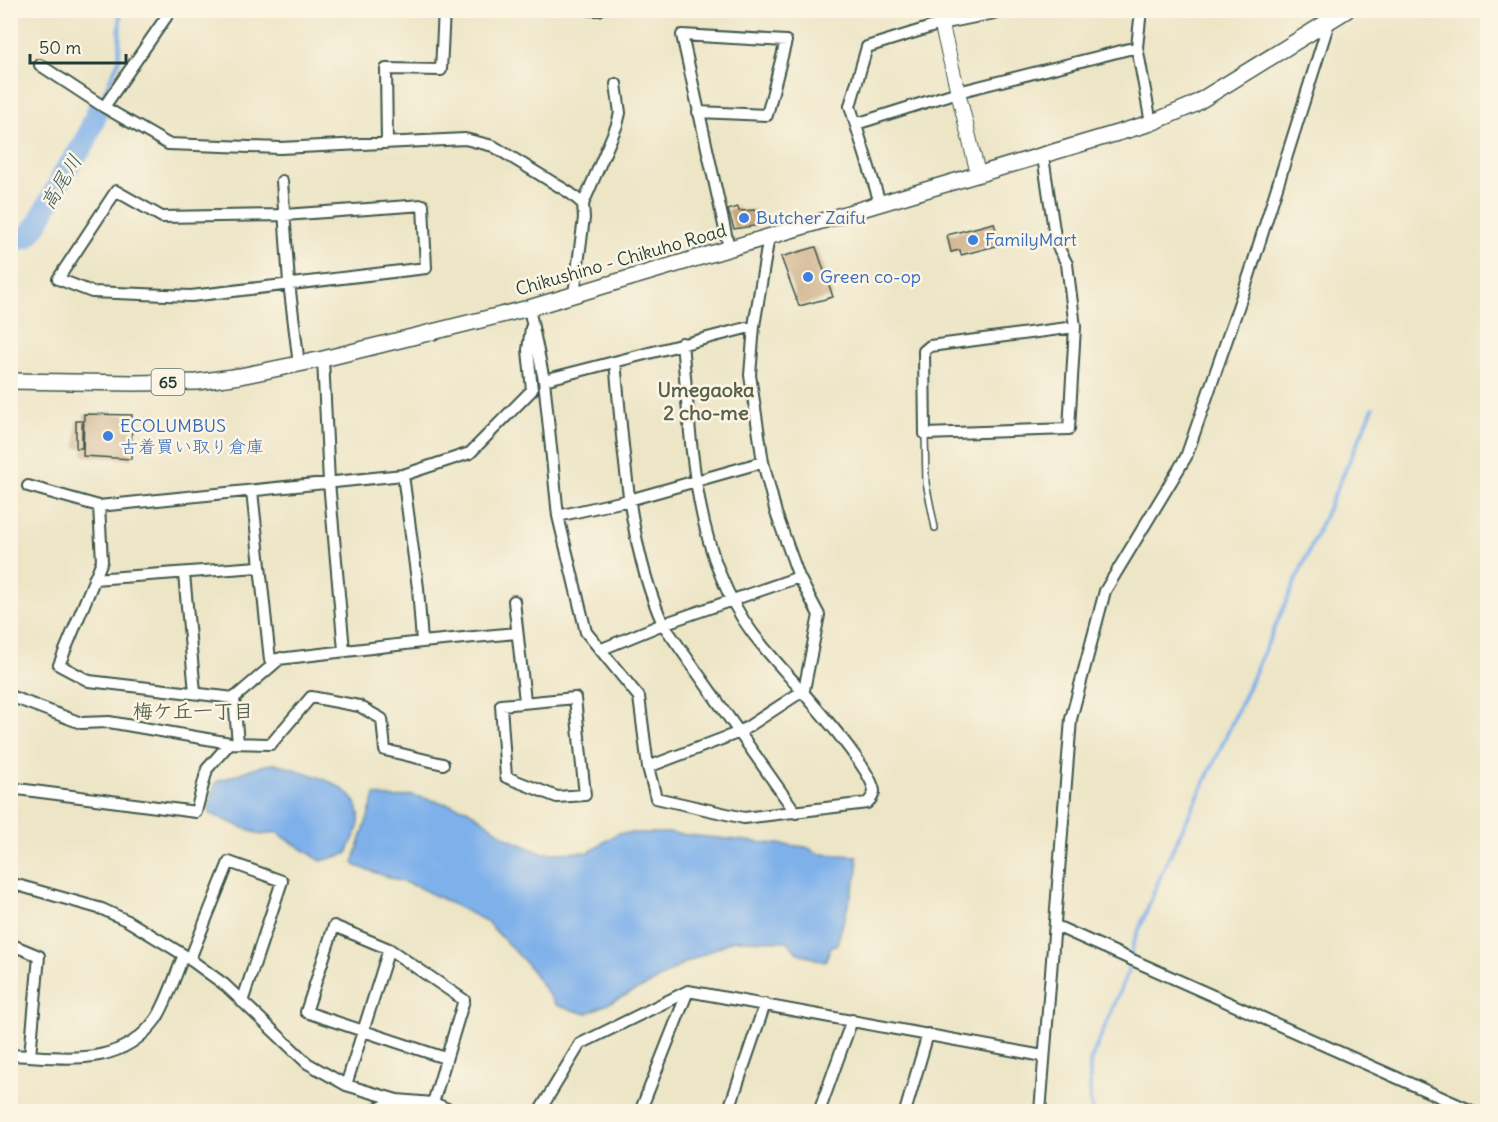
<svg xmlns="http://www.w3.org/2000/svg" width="1498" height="1122" font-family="Delius,'Klee One',sans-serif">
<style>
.water{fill:#7eb0ea;stroke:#4e768f;stroke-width:1.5}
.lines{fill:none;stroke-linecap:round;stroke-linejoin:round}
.stream{stroke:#7eb0ea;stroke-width:4}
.river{stroke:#7eb0ea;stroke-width:22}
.building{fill:#c6a67a}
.lane-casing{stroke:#3e564a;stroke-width:8}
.street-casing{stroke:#3e564a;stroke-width:14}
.secondary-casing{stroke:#3e564a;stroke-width:16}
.primary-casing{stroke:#3e564a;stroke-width:18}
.lane{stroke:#fff;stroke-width:5}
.street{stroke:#fff;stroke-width:10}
.secondary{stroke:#fff;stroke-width:14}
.primary{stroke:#fff;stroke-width:15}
.shop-dot{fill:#3f7fe0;stroke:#fcf5e5;stroke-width:2}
.labels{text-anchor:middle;stroke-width:5;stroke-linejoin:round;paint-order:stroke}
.shield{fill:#fcf5e5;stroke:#617469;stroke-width:1.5}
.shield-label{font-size:16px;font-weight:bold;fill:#1f3d34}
.shop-label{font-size:18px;fill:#366cbe;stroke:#fcf5e5;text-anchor:start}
.street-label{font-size:18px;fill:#1f3d34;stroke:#fcf5e5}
.water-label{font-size:20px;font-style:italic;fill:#375a62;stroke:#fcf5e5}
.neighbourhood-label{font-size:20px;font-weight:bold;fill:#59624c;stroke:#fcf5e5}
</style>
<rect width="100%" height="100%" fill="#fcf5e5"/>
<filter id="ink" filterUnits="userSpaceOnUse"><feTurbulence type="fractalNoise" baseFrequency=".0167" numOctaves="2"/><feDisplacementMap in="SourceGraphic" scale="12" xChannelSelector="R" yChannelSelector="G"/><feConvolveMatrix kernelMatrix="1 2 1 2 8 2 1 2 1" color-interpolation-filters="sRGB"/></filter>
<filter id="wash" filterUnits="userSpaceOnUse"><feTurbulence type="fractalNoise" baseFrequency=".008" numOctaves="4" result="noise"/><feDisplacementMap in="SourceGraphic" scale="24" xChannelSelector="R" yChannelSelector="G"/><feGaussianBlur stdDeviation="1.35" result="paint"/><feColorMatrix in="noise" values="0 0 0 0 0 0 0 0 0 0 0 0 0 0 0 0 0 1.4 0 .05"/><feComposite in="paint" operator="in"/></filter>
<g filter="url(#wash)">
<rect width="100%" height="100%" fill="#ece5c6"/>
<!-- water -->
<path class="water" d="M 278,764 C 306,774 364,783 359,823 C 358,832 350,844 347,854 L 321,861 L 276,832 L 261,835 L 210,814 L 209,807 L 216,782 C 236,776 258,763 278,764 Z
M 375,795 L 396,798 L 412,795 L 467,809 L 509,839 L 542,853 L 589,852 L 618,833 L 669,833 L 806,847 L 820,854 L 857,856 L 858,871 L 837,944 L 831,947 L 825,962 L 796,952 L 788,941 L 733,940 L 681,965 L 652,983 L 586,1014 L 556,1005 L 526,963 L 486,921 L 418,887 L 356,866 L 353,863 Z"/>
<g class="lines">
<!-- stream -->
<path class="stream" d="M 102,98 L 119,60 L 120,10
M 1093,1112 L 1090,1100 L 1090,1062 L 1128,972 L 1133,945 L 1162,872 L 1224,741 L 1373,408"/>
<!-- river -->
<path class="river" d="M 10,240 L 26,238 L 38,223 L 65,171 L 85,143 L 98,109"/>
</g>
<g id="blocks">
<!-- building -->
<path class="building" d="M 738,207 L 739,211 L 755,210 L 760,225 L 734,229 L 728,210 Z
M 994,223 L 1000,245 L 961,255 L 960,250 L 951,252 L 947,235 Z
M 816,247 L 833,297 L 799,306 L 781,257 Z
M 84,414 L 132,415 L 131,459 L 83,456 Z
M 10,415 L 14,415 L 14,438 L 10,438 Z
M 76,421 L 82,421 L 82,448 L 76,448 Z"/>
</g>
</g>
<g filter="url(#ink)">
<use href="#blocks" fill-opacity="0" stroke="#3e564a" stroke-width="1.5"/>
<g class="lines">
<defs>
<path id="lane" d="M 925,434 L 926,483 L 935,528"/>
<path id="street" d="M 590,10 L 599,10
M 1141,10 L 1137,47 L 1151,123
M 40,65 L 104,107 L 168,144 L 280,148 L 465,139 L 493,146 L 570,193 L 583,204 L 584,218 L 574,294
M 104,107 L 171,10
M 698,112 L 767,115 L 786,41 L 682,35 L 729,248
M 856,124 L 958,92 L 1137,47
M 387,143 L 386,69 L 441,70 L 444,10
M 1043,157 L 1056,243 L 1067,264 L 1075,327 L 930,346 L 924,351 L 925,434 L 1069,429 L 1075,327
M 282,181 L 289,283 L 299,365
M 116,191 L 162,217 L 284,215 L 423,205 L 426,268 L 191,296 L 92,292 L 58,279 Z
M 880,203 L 850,106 L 867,47 L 941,24 L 1009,10
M 583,204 L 617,125 L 620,113 L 616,84
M 529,308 L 544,380 L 558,516 L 586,632 L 639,697 L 648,767 L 656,798 L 744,818 L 867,803 C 870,800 873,798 874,792 C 874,767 781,669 762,645 C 692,563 692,445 682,343
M 323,359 L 329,482 L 344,650
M 615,362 C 624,450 627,543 663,624 L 796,813
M 544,380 L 754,326
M 28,486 L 99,506
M 252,491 L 270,660 L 422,642 L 418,588 L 403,475
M 558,516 L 629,500 L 763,462
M 184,574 L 195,692
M 94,579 L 258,567
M 514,601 L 525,701
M 422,642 L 516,633
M 602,649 L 663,624 L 799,577
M 281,658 L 234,698 L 89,681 L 59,665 L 102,561 L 99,506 L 403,475 L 470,453 L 532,390 L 528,350 L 531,328
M 10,696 L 81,723 L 109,722 L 230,743 L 271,744 L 311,697 L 359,706 L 382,719 L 385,750 L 443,764
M 234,698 L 238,743
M 575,698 L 585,795 L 557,797 L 506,777 L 501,705 Z
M 648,767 L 740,732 L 804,690 L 819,615 L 799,577 L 776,513 L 763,462 L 750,375 L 754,326 L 769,236
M 10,788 L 196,812 L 207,769 L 230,743
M 10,883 L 102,909 L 128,921 L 184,955 L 225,985 L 307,1063 L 346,1085 L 397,1100 L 433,1103 L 455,1112
M 1056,926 L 1474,1112
M 10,944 L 39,956 L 30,1056
M 190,959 L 229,862 L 282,881 L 242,1002
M 10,1055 C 64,1057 120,1069 156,1019 C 168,1001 175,975 184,955
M 346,1085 L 389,949
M 433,1103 L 464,1000 L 389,949 L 334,926 L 306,1012 L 445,1058
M 10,1111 L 11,1112
M 370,1112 L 397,1100
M 539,1112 L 580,1044 L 688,991 L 1043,1056
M 640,1112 L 688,991
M 728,1112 L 765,1004
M 819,1112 L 852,1020
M 905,1112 L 928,1034
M 1040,1112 L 1071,719 L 1105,591 L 1186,457 L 1249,276 L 1329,22"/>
<path id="secondary" d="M 938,10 L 978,174"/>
<path id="primary" d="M 10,381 L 134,383 L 197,382 L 240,376 L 323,359 L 529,308 L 1151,123 L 1193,105 L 1347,10"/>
</defs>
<!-- lane casing -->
<use href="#lane" class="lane-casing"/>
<!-- street casing -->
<use href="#street" class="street-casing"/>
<!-- secondary casing -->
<use href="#secondary" class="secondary-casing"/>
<!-- primary casing -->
<use href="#primary" class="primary-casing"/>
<!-- lane -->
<use href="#lane" class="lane"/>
<!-- street -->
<use href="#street" class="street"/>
<!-- secondary -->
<use href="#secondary" class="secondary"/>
<!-- primary -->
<use href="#primary" class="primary"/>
</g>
</g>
<!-- markers -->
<g class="shop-dot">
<circle cx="744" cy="218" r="6"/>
<circle cx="973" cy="240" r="6"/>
<circle cx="808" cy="277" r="6"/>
<circle cx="108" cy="436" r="6"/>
</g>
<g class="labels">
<!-- shield labels -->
<rect class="shield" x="151.5" y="369" width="33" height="26" rx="4.5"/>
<g class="shield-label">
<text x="168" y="388">65</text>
</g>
<!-- shop labels -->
<g class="shop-label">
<text x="756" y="224">Butcher Zaifu</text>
<text x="985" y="246">FamilyMart</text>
<text x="820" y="283">Green co-op</text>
<text x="120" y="432">ECOLUMBUS<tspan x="120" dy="21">古着買い取り倉庫</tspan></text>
</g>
<!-- street labels -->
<g class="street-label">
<text transform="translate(621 260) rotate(-16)" y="6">Chikushino - Chikuho Road</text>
</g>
<!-- water labels -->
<g class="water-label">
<text transform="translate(61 182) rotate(-59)" y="7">高尾川</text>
</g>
<!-- neighbourhood labels -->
<g class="neighbourhood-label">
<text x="706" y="397">Umegaoka<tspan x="706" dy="23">2 cho-me</tspan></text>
<text x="193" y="718">梅ケ丘一丁目</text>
</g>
</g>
<!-- margin -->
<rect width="1498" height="1122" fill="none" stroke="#fcf5e5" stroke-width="36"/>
<!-- scale -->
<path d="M30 54v9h96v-9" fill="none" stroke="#1f3d34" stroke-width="3"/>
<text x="39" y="54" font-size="18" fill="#1f3d34" stroke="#fcf5e5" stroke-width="4.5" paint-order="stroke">50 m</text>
</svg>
